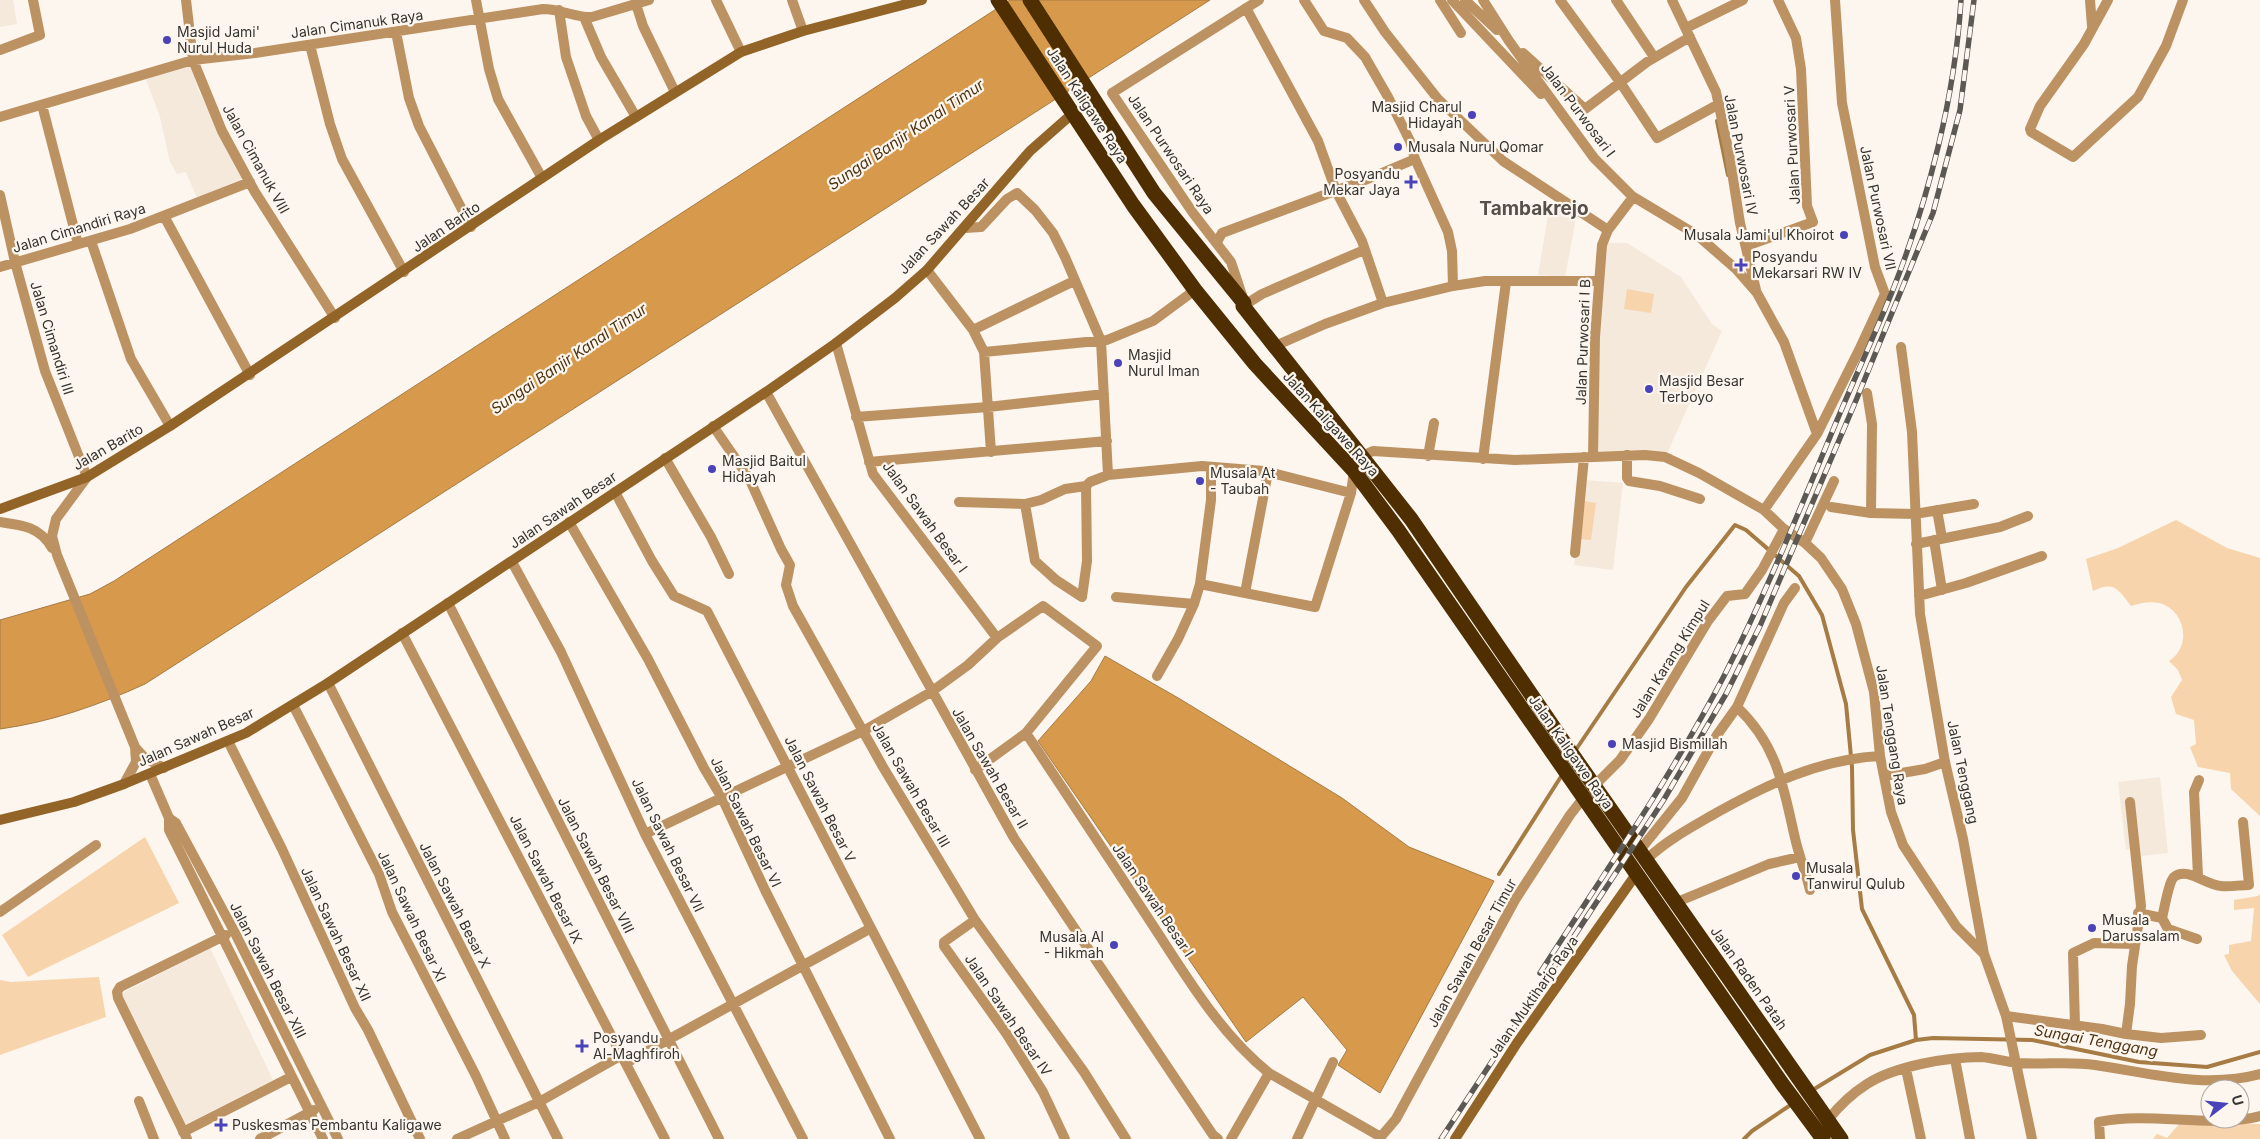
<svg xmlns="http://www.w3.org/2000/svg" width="2260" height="1139" font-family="Inter,sans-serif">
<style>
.built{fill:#f5e9dc}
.green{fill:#f8d4ac}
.water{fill:#d7994c;stroke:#a77b44}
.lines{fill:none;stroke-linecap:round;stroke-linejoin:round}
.stream{stroke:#a77b44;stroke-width:4}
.street{stroke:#bc9263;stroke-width:10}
.secondary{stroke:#936427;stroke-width:10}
.highway{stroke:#4f2f02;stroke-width:15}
.rail-casing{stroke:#5c5955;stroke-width:5.5}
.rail{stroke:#fcf6ee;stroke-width:4;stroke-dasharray:11;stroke-linecap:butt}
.poi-dot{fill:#4942b8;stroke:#fcf6ee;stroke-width:2}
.labels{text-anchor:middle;stroke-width:4.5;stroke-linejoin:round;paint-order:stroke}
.street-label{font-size:14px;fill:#363431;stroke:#fcf6ee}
.poi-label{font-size:14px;fill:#363431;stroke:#fcf6ee;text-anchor:start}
.water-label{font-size:15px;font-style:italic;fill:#4d3312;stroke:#fcf6ee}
.district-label{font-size:19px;font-weight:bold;fill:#55504a;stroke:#fcf6ee}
</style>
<rect width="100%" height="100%" fill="#fcf6ee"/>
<!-- built -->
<path class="built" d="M 0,0 L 13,0 L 17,24 L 0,27 Z
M 190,63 L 200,94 L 243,178 L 197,198 L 186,172 L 177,174 L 170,162 L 160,117 L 145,77 Z
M 1550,204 L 1577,213 L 1565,277 L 1538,275 Z
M 1604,243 L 1627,243 L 1681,277 L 1712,324 L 1722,331 L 1666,456 L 1595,455 Z
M 1585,480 L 1623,483 L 1613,570 L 1574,565 Z
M 2160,777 L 2168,853 L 2132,857 L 2131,849 L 2126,850 L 2118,782 Z
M 210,948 L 273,1080 L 185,1125 L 119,995 Z"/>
<!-- green -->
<path class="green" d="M 1627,289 L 1654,294 L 1651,313 L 1624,309 Z
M 1584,501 L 1596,503 L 1591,540 L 1579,539 Z
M 2176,520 L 2227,548 L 2260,558 L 2260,816 L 2231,789 L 2230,773 L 2198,767 L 2190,747 L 2196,744 L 2194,720 L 2176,714 L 2171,697 L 2182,680 L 2178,670 L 2169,661 C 2192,647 2186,610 2159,603 C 2149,601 2141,603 2131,606 C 2118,589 2114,581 2093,591 L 2086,559 L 2118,548 Z
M 145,837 L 179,903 L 28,977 L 2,935 Z
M 2260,894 L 2260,1004 L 2232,971 L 2224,955 L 2229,954 L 2229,945 L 2251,941 L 2254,908 L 2234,910 L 2234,900 L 2258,896 Z
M 99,977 L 106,1017 L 0,1055 L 0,980 L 11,982 Z
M 2180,1123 L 2260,1124 L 2260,1139 L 2153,1139 L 2157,1134 L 2167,1138 Z"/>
<!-- water -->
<path class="water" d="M 1010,0 L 1210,0 L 145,684 C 99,705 51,722 0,729 L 0,620 L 90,594 L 114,581 Z
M 1105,656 L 1180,699 L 1342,798 L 1409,847 L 1494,881 L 1380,1093 L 1338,1065 L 1347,1050 L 1303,997 L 1246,1042 L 1038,741 L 1091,681 Z"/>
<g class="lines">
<!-- stream -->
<path class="stream" d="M 1717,121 L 1728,175
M 1575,751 L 1686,587 L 1735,525 L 1746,530 L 1799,576 L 1822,615 L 1846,704 L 1852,767 L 1853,830 L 1862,909 L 1914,1015 L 1916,1040
M 1499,874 L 1562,775
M 1811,1091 L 1870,1055 L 1916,1040 L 1933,1038 L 2032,1040 L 2139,1062 L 2207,1067 L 2260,1052
M 1744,1139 L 1752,1131 L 1792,1104"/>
<!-- street -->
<path class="street" d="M 186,0 L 193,60 L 222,131 L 255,192 L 335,318
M 476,0 L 489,69 L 498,99 L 542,178
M 716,0 L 741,52
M 792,0 L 803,31
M 1304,0 L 1324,31 L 1347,38 L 1365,57 L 1388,97 L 1410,141 L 1415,159 L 1448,232 L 1452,251 L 1453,286
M 1364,0 L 1385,32 L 1438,99 L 1503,161 L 1608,230
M 1440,0 L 1461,33
M 1452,0 L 1541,94
M 1465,0 L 1497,30
M 1483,0 L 1509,41 L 1594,158 L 1632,196 L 1697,235 L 1736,269 L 1757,293 L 1784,342 L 1817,434
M 1560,0 L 1620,82 L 1657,138 L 1719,104
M 1616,0 L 1654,57
M 1672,0 L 1716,92 L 1729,153 L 1740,223 L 1756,290
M 2090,0 L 2092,26
M 2108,0 L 2084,44 L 2040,106 L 2030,129 L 2031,132 L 2073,157 L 2138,97 L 2166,46 L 2183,0
M 636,4 L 643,26 L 675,92
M 1246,8 L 1318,141 L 1336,191 L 1362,241 L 1383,303
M 559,10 L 566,57 L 586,116 L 599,140
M 584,17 L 601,57 L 636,117
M 1686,28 L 1743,0
M 396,32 L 409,98 L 419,126 L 471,227
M 310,45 L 330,124 L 342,159 L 404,272
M 0,50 L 40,35 L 33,0
M 1523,53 L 1585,109 L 1647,62 L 1690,37
M 42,105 L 78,244
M 0,117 L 193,60 L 255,53 L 543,9 C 561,9 576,18 592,17 L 649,0
M 0,195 L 15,262 L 45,371 L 87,477 L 56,519 L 52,536 L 57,555 L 135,747 L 145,758 L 164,768
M 164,216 L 250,375
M 965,228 L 981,227 L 1007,199 L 1017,193 L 1035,210 L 1053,233 L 1065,257 L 1101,341 L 1108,475
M 91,241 L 131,359 L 170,426
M 1217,242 L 1222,233 L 1370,178 L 1415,159
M 1746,246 L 1813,222 L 1807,206 L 1801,69 L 1796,38 L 1778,0
M 0,267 L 130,229 L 250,182
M 927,270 L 973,330 L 984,352 L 991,452
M 1242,295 L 1231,262 L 1193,213 L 1112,93 L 1259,0
M 1243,306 L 1262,294 L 1364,250
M 973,330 L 1074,281
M 836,343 L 873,474 L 997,638
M 1275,346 L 1325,324 L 1383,303 L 1453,286 L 1485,281 L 1599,281
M 1901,347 L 1912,432 L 1920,614 L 1945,762 L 1963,839 L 1984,954
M 984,352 L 1107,340 L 1153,321 L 1195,290
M 766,392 L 1014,838 L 1213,1135 L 1218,1139
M 1867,393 L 1872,424 L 1871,513
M 856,417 L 988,407 L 1104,394
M 713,426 L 749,478 L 781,549 L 790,565 L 786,585 L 793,606 L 883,767 L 975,920 L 1084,1072 L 1126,1139
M 1627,455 L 1627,478 L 1629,481 L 1660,486 L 1700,499
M 1428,456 L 1434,423
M 1593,457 L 1595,337 L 1602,245 L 1608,230 L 1633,197
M 665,458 L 711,537 L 729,574
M 1483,459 L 1506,282
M 869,462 L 1107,441
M 615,492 L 652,561 L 674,596 L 707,611 L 980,1139
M 959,502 L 1025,504 L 1041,500 L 1065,489 L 1086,486
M 1025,504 L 1035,561 L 1056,580 L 1082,597 L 1087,561 L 1086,486 L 1090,482 L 1108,475 L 1202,466 L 1264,471 L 1351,493 L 1354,471 L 1362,456 L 1373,451 L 1515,460 L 1645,455 L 1665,457 L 1699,473 L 1764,510 L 1784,529 L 1805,543 L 1821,558 L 1842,589 L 1856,624 L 1874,692 L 1880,756 L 1891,812 L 1903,845 L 1956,926 L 1984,954 L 2006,1016 L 2032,1139
M 1831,507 L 1871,513 L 1915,514 L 1974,504
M 1764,510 L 1817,434 L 1859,350 L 1885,294 L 1875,267 L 1842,103 L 1835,0
M 1937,510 L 1942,538
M 0,522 C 22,525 40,527 52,548
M 569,522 L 648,659 L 704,768 L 722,798 L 765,890 L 890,1139
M 1934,540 L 1942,590
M 1805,543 L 1834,481
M 1916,544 L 2000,527 L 2028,516
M 1575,553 L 1584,457
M 512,562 L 561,652 L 645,834 L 803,1139
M 1200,584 L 1315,607 L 1351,493
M 1245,593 L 1268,472
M 1919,596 L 1966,583 L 2042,556
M 1116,597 L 1194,604
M 448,603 L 719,1139
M 402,633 L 665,1139
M 1157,676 L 1178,639 L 1194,604 L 1200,584 L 1211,500 L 1211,467
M 328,683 L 558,1139
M 293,705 L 379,874 L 392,912 L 476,1076 L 505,1139
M 1737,707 C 1778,746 1783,786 1795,838 C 1799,856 1806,873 1810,890
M 1026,733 C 1067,795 1109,858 1150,921 C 1185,974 1219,1033 1269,1073 L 1381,1137
M 228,741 L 282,849 L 355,1008 L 368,1030 L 420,1139
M 150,774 L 169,818 L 169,830 L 323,1139
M 1884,776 L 1925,769 L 1945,762
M 124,784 L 136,762 L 135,747
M 169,818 L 176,823 L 234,931 L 338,1139
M 645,834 L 863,731 L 931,692 L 968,665 L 997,638 L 1043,606 L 1097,646 L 1026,733 L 975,770
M 1640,850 L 1682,798 L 1717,735 L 1737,707 L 1784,603 L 1795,588
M 1647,859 C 1667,840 1692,827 1716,813 C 1768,784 1820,759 1880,756
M 2198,876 L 2194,792 L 2199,780
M 1677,902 L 1769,864 L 1800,857
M 0,912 L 96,845
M 2138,913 L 2162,918 C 2164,910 2169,881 2174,877 C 2187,866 2207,886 2221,886 C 2230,887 2240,885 2249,885 L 2243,822
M 2162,918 L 2168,929 L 2197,939
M 975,920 L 944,942 L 944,946 L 1006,1033 L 1043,1092 L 1065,1139
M 2006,1016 L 2102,1029 L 2126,1034 L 2161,1038 L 2201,1035
M 2075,1025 L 2073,953 L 2094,943 L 2134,944
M 2126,1034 L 2130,1004 L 2132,966 L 2141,906 L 2130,802
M 1955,1059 L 1970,1139
M 626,1063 L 871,928
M 1906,1069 L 1921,1139
M 139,1101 L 154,1139
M 1828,1120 C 1838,1107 1853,1093 1867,1084 C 1895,1066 1948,1057 1981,1057 C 1994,1058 2006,1062 2018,1063 C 2044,1065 2069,1061 2095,1065 C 2150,1073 2204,1089 2260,1074
M 183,1132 L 291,1077
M 187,1139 L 118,998 L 117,992 L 120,987 L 226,935
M 260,1139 L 314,1110
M 457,1139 L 539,1102 L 622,1055
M 1231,1139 L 1269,1073
M 1297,1139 L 1333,1062
M 1379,1139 L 1396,1119 L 1515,900 L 1570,815 L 1588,792 L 1620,760 L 1649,719 L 1708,621 L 1727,596 L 1745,594 L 1762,570 L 1784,529
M 2100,1139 L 2099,1122 C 2151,1111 2210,1129 2260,1116"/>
<!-- secondary -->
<path class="secondary" d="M 0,509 L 87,477 L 170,426 L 599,140 L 741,52 L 803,31 L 922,0
M 0,820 L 74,802 L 124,784 L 246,733 L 328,683 L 766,392 L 836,343 L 895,298 L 927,270 L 1030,151 L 1072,114
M 1455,1139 L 1517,1043 L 1637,873"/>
<!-- highway -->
<path class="highway" d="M 998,0 L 1133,205 L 1195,290 L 1255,364 L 1354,471 L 1398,530 L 1783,1085 L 1823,1139
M 1030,0 L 1154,193 L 1244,303 L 1243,306 L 1411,519 L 1565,744 L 1841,1139"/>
<defs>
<path id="rail" d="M 1540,973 C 1603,875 1670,779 1724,676 C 1769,588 1805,496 1843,406 C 1860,366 1878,327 1894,287 C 1929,197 1955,96 1961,0
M 1441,1139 L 1663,801 L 1726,694 L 1760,626 L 1857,398 L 1933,213 L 1960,110 L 1974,0"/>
</defs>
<!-- rail casing -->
<use href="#rail" class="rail-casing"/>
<!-- rail -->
<use href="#rail" class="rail"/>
</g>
<!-- markers -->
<g class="poi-dot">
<circle cx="167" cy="40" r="5"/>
<circle cx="1472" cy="115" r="5"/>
<circle cx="1398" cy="147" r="5"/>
<path d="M1408.5 174.5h5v5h5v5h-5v5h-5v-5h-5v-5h5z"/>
<circle cx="1844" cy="235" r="5"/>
<path d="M1738.5 257.5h5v5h5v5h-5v5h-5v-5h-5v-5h5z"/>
<circle cx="1118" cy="363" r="5"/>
<circle cx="1649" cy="389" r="5"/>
<circle cx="712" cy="469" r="5"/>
<circle cx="1200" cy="481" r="5"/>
<circle cx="1612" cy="744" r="5"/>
<circle cx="1796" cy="876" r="5"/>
<circle cx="2092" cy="928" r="5"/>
<circle cx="1114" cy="945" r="5"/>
<path d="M579.5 1038.5h5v5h5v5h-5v5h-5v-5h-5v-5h5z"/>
<path d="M218.5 1117.5h5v5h5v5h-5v5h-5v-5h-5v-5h5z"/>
</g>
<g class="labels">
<!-- street labels -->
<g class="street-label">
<text transform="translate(357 24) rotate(-8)" y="5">Jalan Cimanuk Raya</text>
<text transform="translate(1087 105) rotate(57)" y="5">Jalan Kaligawe Raya</text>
<text transform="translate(1578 110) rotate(53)" y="5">Jalan Purwosari I</text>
<text transform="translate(1792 145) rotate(-93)" y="5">Jalan Purwosari V</text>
<text transform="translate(1171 154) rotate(56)" y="5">Jalan Purwosari Raya</text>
<text transform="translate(1741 155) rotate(79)" y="5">Jalan Purwosari IV</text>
<text transform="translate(256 159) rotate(61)" y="5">Jalan Cimanuk VIII</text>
<text transform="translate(1878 208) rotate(78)" y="5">Jalan Purwosari VII</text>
<text transform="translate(944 226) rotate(-47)" y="5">Jalan Sawah Besar</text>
<text transform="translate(446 227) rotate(-34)" y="5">Jalan Barito</text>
<text transform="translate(79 228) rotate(-17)" y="5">Jalan Cimandiri Raya</text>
<text transform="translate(52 338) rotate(73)" y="5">Jalan Cimandiri III</text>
<text transform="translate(1583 342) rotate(-88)" y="5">Jalan Purwosari I B</text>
<text transform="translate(1331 424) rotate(48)" y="5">Jalan Kaligawe Raya</text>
<text transform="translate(108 447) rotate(-30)" y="5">Jalan Barito</text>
<text transform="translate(563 510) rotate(-34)" y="5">Jalan Sawah Besar</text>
<text transform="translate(925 517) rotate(54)" y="5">Jalan Sawah Besar I</text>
<text transform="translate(1670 659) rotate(-58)" y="5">Jalan Karang Kimpul</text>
<text transform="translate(1892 735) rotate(81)" y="5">Jalan Tenggang Raya</text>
<text transform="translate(196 737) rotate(-24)" y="5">Jalan Sawah Besar</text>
<text transform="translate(1571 752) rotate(55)" y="5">Jalan Kaligawe Raya</text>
<text transform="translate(990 768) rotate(60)" y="5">Jalan Sawah Besar II</text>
<text transform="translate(1963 772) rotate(78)" y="5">Jalan Tenggang</text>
<text transform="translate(911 785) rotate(60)" y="5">Jalan Sawah Besar III</text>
<text transform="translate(820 799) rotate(63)" y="5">Jalan Sawah Besar V</text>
<text transform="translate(746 822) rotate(64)" y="5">Jalan Sawah Besar VI</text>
<text transform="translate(668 845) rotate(64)" y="5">Jalan Sawah Besar VII</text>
<text transform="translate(596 865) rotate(63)" y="5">Jalan Sawah Besar VIII</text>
<text transform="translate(546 879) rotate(63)" y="5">Jalan Sawah Besar IX</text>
<text transform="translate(1153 900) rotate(56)" y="5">Jalan Sawah Besar I</text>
<text transform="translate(455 905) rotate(63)" y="5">Jalan Sawah Besar X</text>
<text transform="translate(412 916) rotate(65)" y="5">Jalan Sawah Besar XI</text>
<text transform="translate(336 934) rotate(65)" y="5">Jalan Sawah Besar XII</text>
<text transform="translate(1472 953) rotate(-61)" y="5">Jalan Sawah Besar Timur</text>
<text transform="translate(268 970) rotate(63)" y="5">Jalan Sawah Besar XIII</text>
<text transform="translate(1749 978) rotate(55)" y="5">Jalan Raden Patah</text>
<text transform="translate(1533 997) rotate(-55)" y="5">Jalan Muktiharjo Raya</text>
<text transform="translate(1008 1015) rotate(56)" y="5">Jalan Sawah Besar IV</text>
</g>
<!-- poi labels -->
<g class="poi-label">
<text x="177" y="37">Masjid Jami'<tspan x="177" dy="16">Nurul Huda</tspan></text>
<text x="1462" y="112" text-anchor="end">Masjid Charul<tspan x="1462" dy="16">Hidayah</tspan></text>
<text x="1408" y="152">Musala Nurul Qomar</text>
<text x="1400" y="179" text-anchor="end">Posyandu<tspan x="1400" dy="16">Mekar Jaya</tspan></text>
<text x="1834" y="240" text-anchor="end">Musala Jami'ul Khoirot</text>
<text x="1752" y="262">Posyandu<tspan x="1752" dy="16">Mekarsari RW IV</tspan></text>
<text x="1128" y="360">Masjid<tspan x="1128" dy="16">Nurul Iman</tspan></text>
<text x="1659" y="386">Masjid Besar<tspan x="1659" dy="16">Terboyo</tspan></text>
<text x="722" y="466">Masjid Baitul<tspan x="722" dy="16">Hidayah</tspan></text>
<text x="1210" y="478">Musala At<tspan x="1210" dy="16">- Taubah</tspan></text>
<text x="1622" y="749">Masjid Bismillah</text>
<text x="1806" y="873">Musala<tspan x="1806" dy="16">Tanwirul Qulub</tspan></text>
<text x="2102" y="925">Musala<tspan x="2102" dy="16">Darussalam</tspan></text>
<text x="1104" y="942" text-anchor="end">Musala Al<tspan x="1104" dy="16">- Hikmah</tspan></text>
<text x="593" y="1043">Posyandu<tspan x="593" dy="16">Al-Maghfiroh</tspan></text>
<text x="232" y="1130">Puskesmas Pembantu Kaligawe</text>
</g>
<!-- water labels -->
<g class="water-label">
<text transform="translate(906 135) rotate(-34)" y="5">Sungai Banjir Kanal Timur</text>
<text transform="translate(569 359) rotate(-34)" y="5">Sungai Banjir Kanal Timur</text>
<text transform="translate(2096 1041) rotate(10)" y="5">Sungai Tenggang</text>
</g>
<!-- district labels -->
<g class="district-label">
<text x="1534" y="215">Tambakrejo</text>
</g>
</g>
<!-- north arrow -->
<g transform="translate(2225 1104) rotate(74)"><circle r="24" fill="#fcf6ee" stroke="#ada8a2"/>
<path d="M0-4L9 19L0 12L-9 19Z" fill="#4942b8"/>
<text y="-8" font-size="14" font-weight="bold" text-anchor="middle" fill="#363431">U</text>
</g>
</svg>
